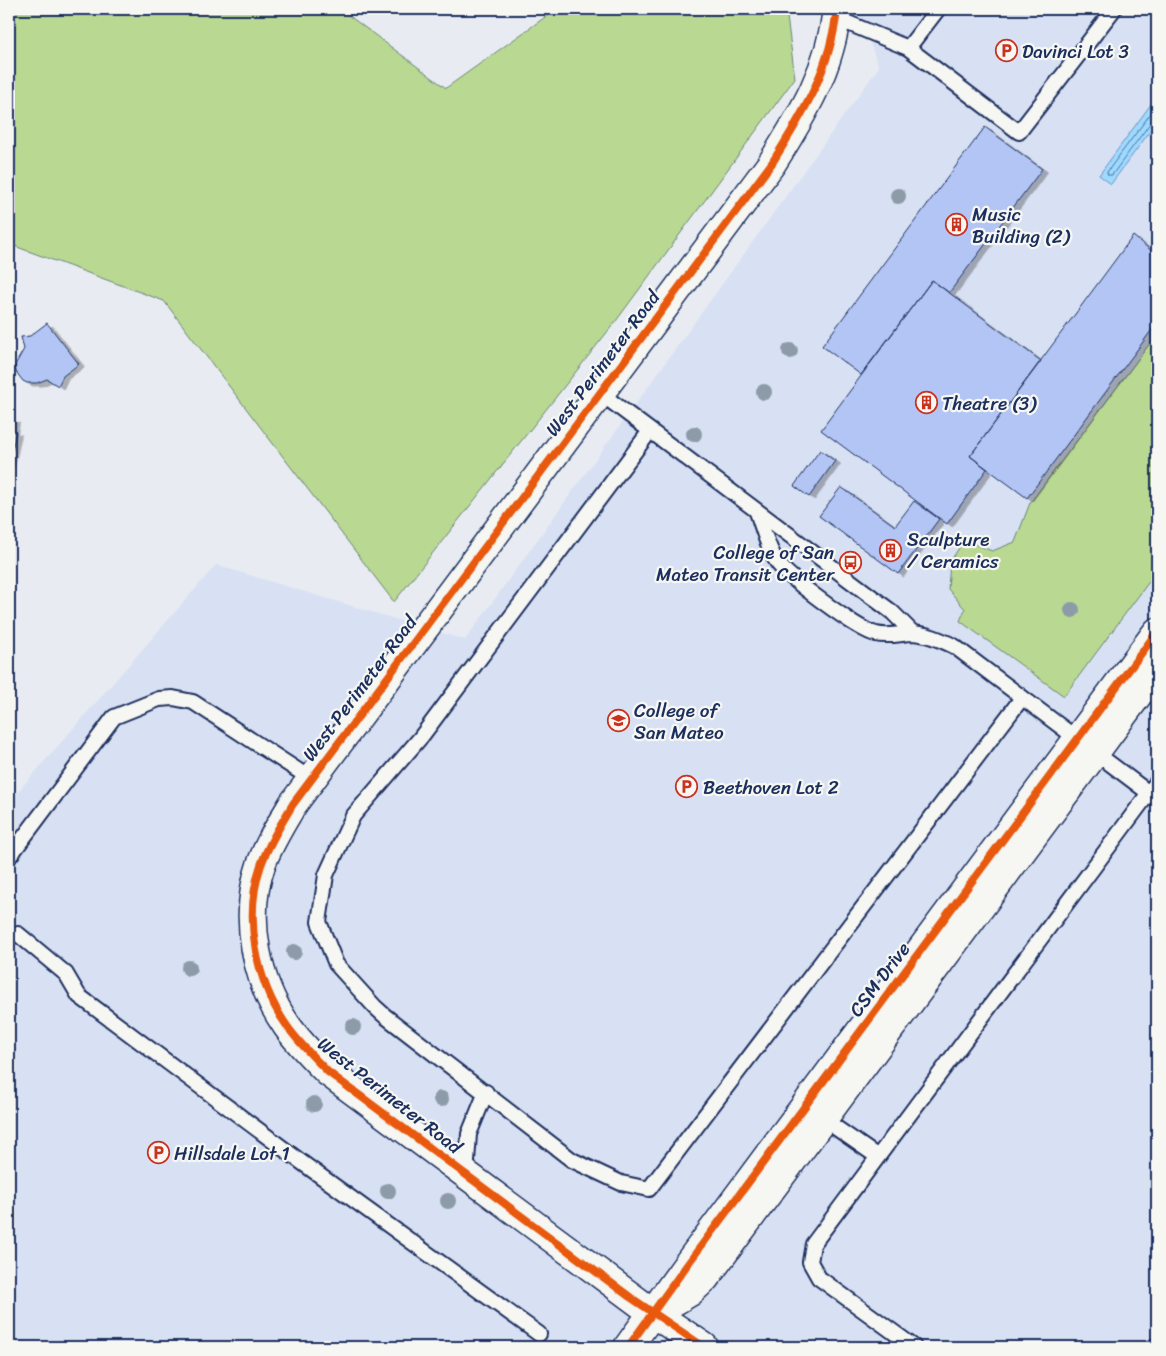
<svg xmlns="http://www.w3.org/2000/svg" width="1166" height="1356" font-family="Sriracha,sans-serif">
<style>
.built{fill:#d8e0f3}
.green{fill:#b9d892;stroke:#6a8478}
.water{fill:#9ed9ff;stroke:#6a95bf}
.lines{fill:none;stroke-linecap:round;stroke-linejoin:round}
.shore{stroke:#4f739e;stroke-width:1}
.building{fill:#b2c5f4;stroke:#1b2f5e;filter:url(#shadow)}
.lane-casing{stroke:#1b2f5e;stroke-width:18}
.street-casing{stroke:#1b2f5e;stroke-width:31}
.secondary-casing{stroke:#1b2f5e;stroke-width:31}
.lane{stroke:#f6f6f2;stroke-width:14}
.street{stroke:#f6f6f2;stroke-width:28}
.secondary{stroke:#f6f6f2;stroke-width:28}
.cycleway-casing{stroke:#f6f6f2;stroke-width:11}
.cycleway{stroke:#e8590c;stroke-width:8}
.tree{fill:#8d9ba8}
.labels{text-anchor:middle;stroke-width:4.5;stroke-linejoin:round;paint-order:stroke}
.poi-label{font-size:19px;fill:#1b2f5e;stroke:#f6f6f2;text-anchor:start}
.street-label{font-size:19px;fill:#1b2f5e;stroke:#f6f6f2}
</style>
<defs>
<filter id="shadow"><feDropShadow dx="5.5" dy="3" stdDeviation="0" flood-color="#0004"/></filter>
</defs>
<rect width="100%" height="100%" fill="#e8ecf2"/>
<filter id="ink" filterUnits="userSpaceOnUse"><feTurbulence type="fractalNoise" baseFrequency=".02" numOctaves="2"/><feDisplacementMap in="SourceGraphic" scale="10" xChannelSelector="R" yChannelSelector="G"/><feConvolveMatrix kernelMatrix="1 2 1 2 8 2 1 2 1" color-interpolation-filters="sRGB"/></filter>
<g filter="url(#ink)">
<!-- built -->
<path class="built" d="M 857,9 L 1157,9 L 1157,1347 L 9,1347 L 9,802 L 216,565 L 465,640 L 879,67 Z"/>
<!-- green -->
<path class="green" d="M 9,9 L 340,9 L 446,88 L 548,15 L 553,9 L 786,9 L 795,78 L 616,321 L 394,602 L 164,301 L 9,244 Z
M 1157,334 L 1157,571 L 1064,696 L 960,621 L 965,609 L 948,589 L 950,562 L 964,540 L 992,551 L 1015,542 L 1030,503 Z"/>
<!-- water -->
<path class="water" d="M 1157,96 L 1157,122 L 1111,184 L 1099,175 Z"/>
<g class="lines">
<!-- shore -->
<path class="shore" d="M 1157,105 L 1107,172 L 1108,175 L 1112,175 L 1151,122 L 1157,120"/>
</g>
<!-- building -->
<path class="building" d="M 985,127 L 1042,169 L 949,293 L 932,280 L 861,375 L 822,346 Z
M 1133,236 L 1157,255 L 1157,323 L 1027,498 L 970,456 Z
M 932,280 L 1041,361 L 970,456 L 987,469 L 947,524 L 821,430 Z
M 47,323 L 79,364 L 63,376 L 58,386 L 47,379 L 37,383 L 27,383 L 23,381 L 16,372 L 15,365 L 24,349 L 21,337 L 30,336 Z
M 9,419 L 14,420 L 12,431 L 16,432 L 9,464 Z
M 820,450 L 835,461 L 809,497 L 794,486 Z
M 841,487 L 895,526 L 914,501 L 939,519 L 898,574 L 819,516 Z"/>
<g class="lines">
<defs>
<path id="lane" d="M 836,18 L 908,48 L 1019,132 L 1114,9
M 908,48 L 938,9
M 600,393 L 892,612 L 913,633
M 650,431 L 421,737 L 353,816 L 326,875 L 319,922 L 336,964 L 375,1007 L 385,1016 L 572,1160 L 621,1183 L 649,1189 L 1022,698
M 757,512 C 763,528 767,547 777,562 C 787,577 859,631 876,634 C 887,637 899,634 910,633 C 926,633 941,640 954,646 L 1149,793
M 9,857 L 114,717 L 159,699 L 173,698 L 193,702 L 311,779
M 18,934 L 66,974 L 79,996 L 304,1164 L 539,1334
M 819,1116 L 878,1157
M 466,1175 L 469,1134 L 486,1092
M 914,1347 L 819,1278 L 810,1262 L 813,1244 L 1157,782
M 1154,1347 L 1157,1345"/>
<path id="street" d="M 663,1308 L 690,1292 L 705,1278 L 1157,669
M 653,1313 L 328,1072 C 313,1057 299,1043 287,1026 C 256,982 243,917 261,865 C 269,843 281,824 293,804 L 772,163 C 803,114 831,68 837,9
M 628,1347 L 687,1265 L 1157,632"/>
<path id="secondary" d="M 653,1313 L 704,1347"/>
</defs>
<!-- lane casing -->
<use href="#lane" class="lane-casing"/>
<!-- street casing -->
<use href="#street" class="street-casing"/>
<!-- secondary casing -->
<use href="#secondary" class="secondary-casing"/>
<!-- lane -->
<use href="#lane" class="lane"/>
<!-- street -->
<use href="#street" class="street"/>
<!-- secondary -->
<use href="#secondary" class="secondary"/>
<defs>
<path id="cycleway" d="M 628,1347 L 687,1265 L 1157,632
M 704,1347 L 630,1297 L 328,1072 C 313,1057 299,1043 287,1026 C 256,982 243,917 261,865 C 269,843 281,824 293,804 L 772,163 C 803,114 831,68 837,9"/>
</defs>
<!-- cycleway casing -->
<use href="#cycleway" class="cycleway-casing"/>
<!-- cycleway -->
<use href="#cycleway" class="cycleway"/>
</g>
<!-- trees -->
<g class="tree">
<circle cx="898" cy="196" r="8"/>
<circle cx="790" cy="351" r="8"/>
<circle cx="764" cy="392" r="8"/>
<circle cx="694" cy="434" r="8"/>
<circle cx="1072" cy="610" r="8"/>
<circle cx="294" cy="952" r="8"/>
<circle cx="189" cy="968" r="8"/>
<circle cx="353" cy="1027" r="8"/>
<circle cx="441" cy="1099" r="8"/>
<circle cx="314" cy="1104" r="8"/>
<circle cx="388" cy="1191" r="8"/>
<circle cx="448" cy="1201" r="8"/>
</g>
</g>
<!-- icons -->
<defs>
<symbol id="parking-ring" viewBox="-11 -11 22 22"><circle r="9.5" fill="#f6f6f2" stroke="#c8321e" stroke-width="1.5"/><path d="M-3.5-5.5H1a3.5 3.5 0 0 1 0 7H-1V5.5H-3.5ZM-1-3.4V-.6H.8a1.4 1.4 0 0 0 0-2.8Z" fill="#c8321e"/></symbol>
<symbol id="building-ring" viewBox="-11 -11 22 22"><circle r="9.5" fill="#f6f6f2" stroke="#c8321e" stroke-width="1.5"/><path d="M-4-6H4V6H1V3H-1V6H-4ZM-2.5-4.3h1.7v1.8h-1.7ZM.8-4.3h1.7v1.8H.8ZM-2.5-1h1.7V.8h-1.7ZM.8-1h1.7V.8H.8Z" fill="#c8321e"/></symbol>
<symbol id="bus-ring" viewBox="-11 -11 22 22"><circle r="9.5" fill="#f6f6f2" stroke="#c8321e" stroke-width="1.5"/><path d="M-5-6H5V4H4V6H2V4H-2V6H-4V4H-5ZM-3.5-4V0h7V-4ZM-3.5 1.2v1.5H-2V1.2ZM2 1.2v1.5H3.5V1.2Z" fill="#c8321e"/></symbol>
<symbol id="university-ring" viewBox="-11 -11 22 22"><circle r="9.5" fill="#f6f6f2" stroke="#c8321e" stroke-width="1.5"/><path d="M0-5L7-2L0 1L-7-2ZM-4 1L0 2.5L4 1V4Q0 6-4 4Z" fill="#c8321e"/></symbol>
</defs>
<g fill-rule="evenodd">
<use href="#parking-ring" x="994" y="38" width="25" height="25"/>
<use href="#building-ring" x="944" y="212" width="25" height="25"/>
<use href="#building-ring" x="914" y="390" width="25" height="25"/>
<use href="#building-ring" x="878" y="538" width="25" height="25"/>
<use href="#bus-ring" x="838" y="550" width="25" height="25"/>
<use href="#university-ring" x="606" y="708" width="25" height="25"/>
<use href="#parking-ring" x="674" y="774" width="25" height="25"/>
<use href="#parking-ring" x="146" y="1140" width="25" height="25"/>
</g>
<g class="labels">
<!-- poi labels -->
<g class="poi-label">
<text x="1022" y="58">Davinci Lot 3</text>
<text x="972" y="221">Music<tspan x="972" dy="22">Building (2)</tspan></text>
<text x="942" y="410">Theatre (3)</text>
<text x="907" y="546">Sculpture<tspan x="907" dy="22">/ Ceramics</tspan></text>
<text x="834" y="559" text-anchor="end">College of San<tspan x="834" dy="22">Mateo Transit Center</tspan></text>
<text x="634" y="717">College of<tspan x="634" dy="22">San Mateo</tspan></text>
<text x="703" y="794">Beethoven Lot 2</text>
<text x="174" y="1160">Hillsdale Lot 1</text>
</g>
<!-- street labels -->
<g class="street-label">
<text transform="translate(602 363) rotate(-53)" y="7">West Perimeter Road</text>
<text transform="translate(359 688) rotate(-53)" y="7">West Perimeter Road</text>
<text transform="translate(879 979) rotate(-53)" y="7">CSM Drive</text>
<text transform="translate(390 1095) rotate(38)" y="7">West Perimeter Road</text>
</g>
</g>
<!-- margin -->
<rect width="1166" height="1356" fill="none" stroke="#f6f6f2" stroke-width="30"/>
<rect x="15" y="15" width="1136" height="1326" fill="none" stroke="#1b2f5e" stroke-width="2" filter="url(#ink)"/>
</svg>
